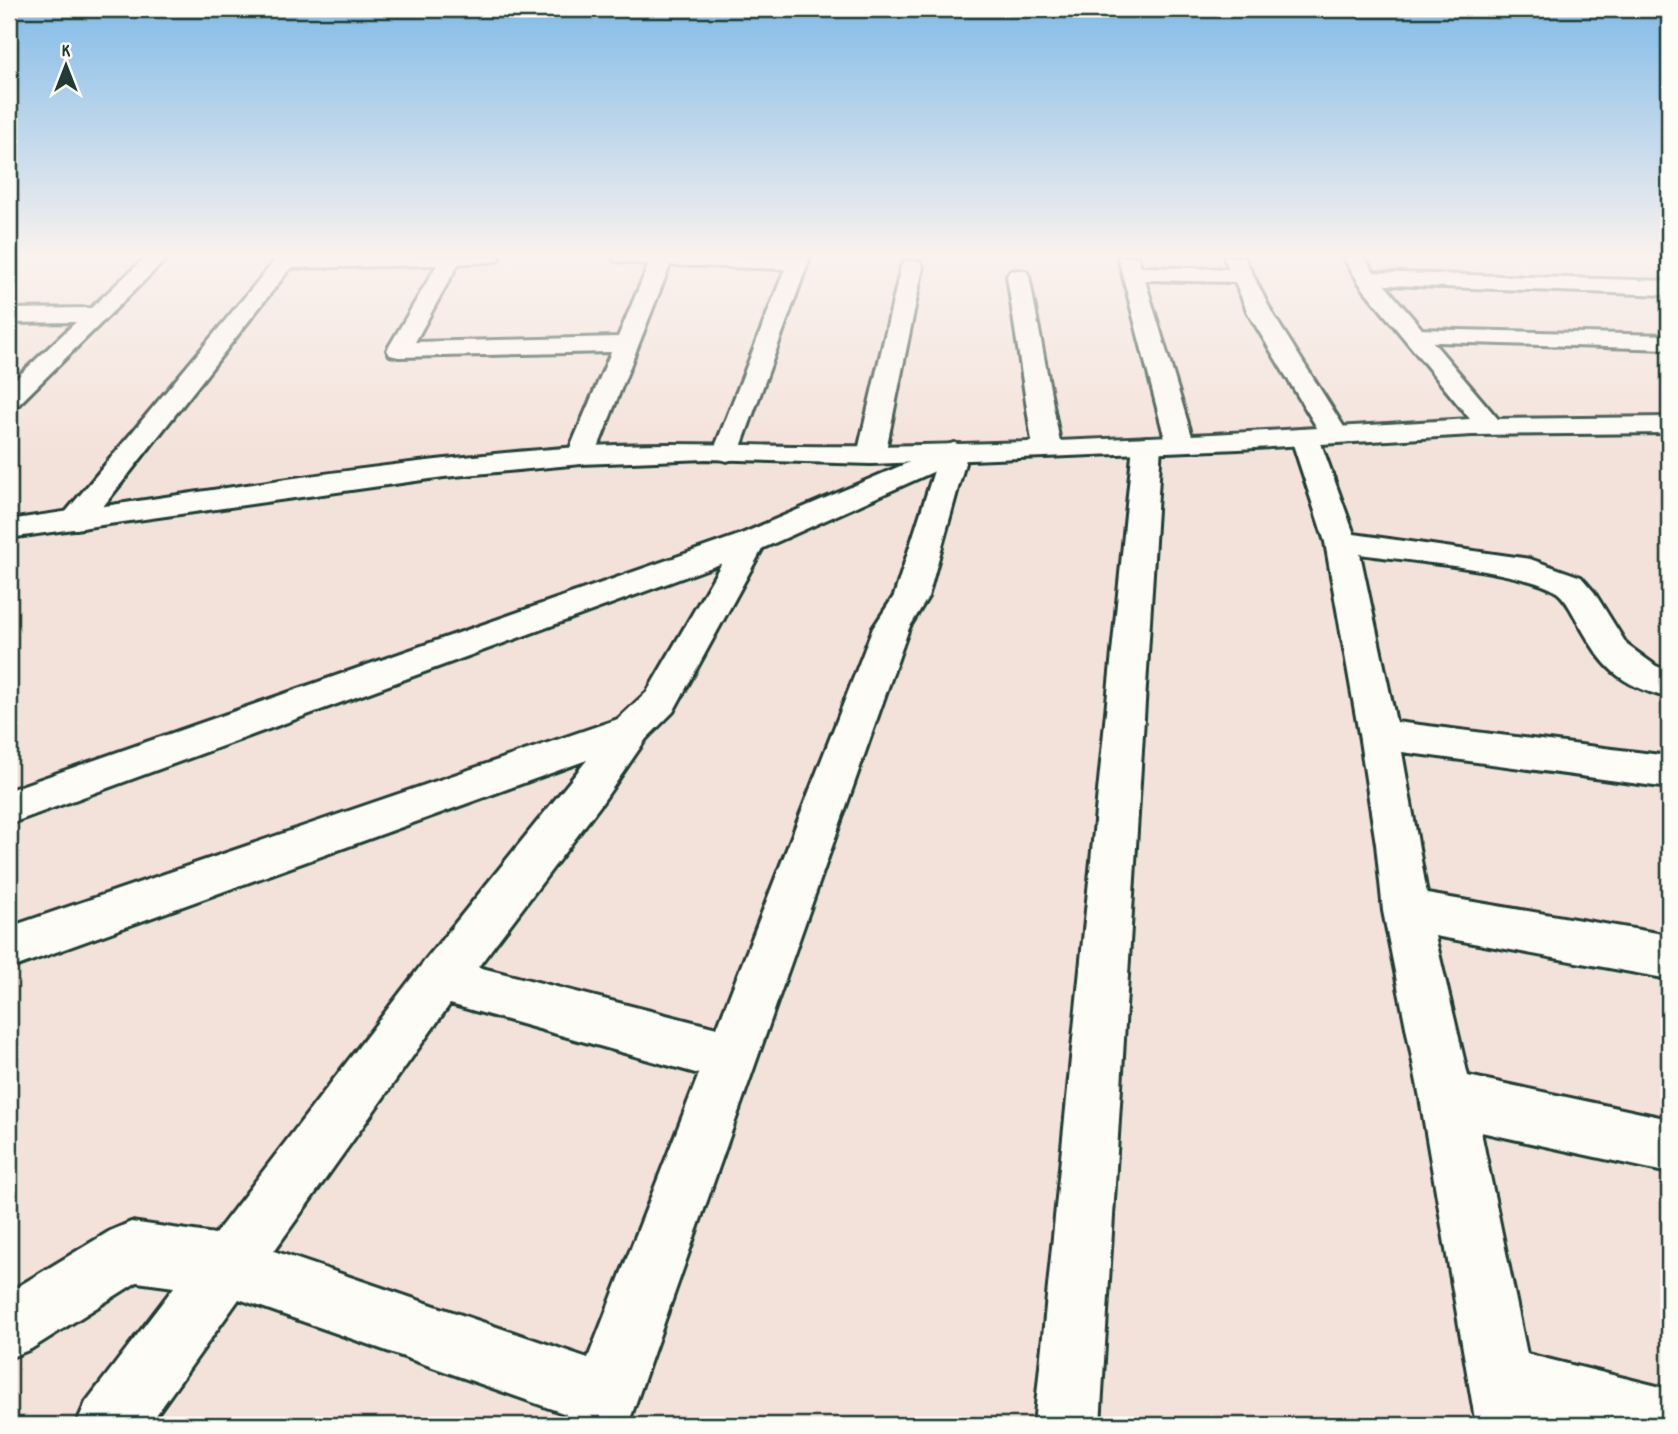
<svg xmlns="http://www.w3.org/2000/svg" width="1678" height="1434" font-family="Dekko,sans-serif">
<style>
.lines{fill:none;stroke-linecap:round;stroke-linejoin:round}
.minor-casing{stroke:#1f3d34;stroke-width:6}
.tertiary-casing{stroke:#1f3d34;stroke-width:6}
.secondary-casing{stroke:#1f3d34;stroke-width:6}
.minor{fill:#fdfcf7;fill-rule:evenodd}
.tertiary{fill:#fdfcf7;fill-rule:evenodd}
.secondary{fill:#fdfcf7;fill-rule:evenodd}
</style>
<rect width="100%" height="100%" fill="#f3e2da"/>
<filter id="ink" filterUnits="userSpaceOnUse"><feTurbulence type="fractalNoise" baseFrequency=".0143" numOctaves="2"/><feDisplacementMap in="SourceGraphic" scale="14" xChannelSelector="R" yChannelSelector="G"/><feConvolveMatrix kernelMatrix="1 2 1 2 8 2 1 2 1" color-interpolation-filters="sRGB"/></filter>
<g filter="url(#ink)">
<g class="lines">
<defs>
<path id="minor" d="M 146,257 L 168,257 L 18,405 L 9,407 L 9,385 L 76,322 L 9,323 L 9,309 L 91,308 Z
M 500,257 L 497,261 L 458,264 L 415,342 L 618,337 L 649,264 L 615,261 L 612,257 L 810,257 L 737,458 L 727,461 L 717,458 L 713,452 L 785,269 L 670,265 L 595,455 L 591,461 L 581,464 L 571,461 L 567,455 L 611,352 L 399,357 L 390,355 L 387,350 L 437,265 L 285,268 L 278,266 L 274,262 L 281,257 Z
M 1118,257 L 1138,257 L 1141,267 L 1229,269 L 1224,257 L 1244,257 L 1272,313 L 1349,435 L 1345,441 L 1335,443 L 1325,441 L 1248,313 L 1235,282 L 1145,280 L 1194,443 L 1190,449 L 1180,451 L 1170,449 L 1166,443 Z
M 912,261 L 920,262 L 923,267 L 885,455 L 881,461 L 871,464 L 861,461 L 857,455 L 901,267 L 904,262 Z
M 1018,270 L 1026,271 L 1029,276 L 1061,448 L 1057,454 L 1047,456 L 1037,454 L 1033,448 L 1007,276 L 1010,271 Z
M 1368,272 L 1669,281 L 1669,295 L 1360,284 L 1357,279 L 1360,274 Z
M 1415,329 L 1669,335 L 1669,349 L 1407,341 L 1403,336 L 1407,331 Z
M 1669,417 L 1669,434 L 1659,432 L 1655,425 L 1659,419 Z
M 1305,430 L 1315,432 L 1319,438 L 1354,534 L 1530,559 L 1581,577 L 1594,592 L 1627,645 L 1656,666 L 1669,671 L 1669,698 C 1617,684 1604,668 1579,624 C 1573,614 1567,600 1558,593 C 1529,571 1401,560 1360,554 L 1396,722 L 1669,756 L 1669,788 L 1402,752 L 1427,894 L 1669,935 L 1669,979 L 1435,936 L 1468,1076 L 1669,1119 L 1669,1173 L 1481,1132 L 1527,1354 L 1669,1389 L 1669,1425 L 1556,1425 L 1541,1421 L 1542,1425 L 1476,1425 L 1420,1098 L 1383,911 L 1376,844 L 1359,734 L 1325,542 L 1291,438 L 1295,432 Z
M 1147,437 L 1157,439 L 1161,445 L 1100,1425 L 1034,1425 L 1133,445 L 1137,439 Z
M 954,443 L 964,446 L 968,452 L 928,597 L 909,628 L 628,1425 L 562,1425 L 566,1414 L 239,1299 L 149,1425 L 76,1425 L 86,1402 L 174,1287 L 137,1282 L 31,1349 L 9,1358 L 9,1292 L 110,1231 L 131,1222 L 215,1234 L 423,963 L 587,760 L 9,969 L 9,927 L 618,719 L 647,692 L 734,542 L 739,535 L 750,532 L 761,535 L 766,542 L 673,712 L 646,739 L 602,803 L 478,967 L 717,1028 L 873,628 L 894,596 L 940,452 L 944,446 ZM 450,1004 L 699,1074 L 588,1358 L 274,1251 Z"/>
<path id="tertiary" d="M 278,257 L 299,257 L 87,527 L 76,529 L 65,527 L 61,520 L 65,513 Z
M 954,443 L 964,446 L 968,452 L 964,458 L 761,549 L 9,824 L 9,790 L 739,535 Z"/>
<path id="secondary" d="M 1343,257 L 1363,257 L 1378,277 L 1498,419 L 1669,417 L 1669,433 L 1472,435 L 1239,449 L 871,464 L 706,459 L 581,464 L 444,477 L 9,538 L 9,520 C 198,493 388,460 579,447 C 677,440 775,448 874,446 C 1073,443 1272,431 1470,419 L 1362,287 Z"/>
</defs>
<!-- minor casing -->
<use href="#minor" class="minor-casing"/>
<!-- tertiary casing -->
<use href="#tertiary" class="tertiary-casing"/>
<!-- secondary casing -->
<use href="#secondary" class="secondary-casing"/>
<!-- minor -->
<use href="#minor" class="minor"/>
<!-- tertiary -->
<use href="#tertiary" class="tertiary"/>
<!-- secondary -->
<use href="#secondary" class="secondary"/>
</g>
</g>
<!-- sky -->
<linearGradient id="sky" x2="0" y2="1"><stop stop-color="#82bbe8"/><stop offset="0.56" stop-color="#faf2ee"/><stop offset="1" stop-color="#faf2ee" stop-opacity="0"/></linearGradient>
<rect width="1678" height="457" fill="url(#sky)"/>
<!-- margin -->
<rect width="1678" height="1434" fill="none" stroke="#fdfcf7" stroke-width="35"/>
<rect x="18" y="18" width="1643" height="1399" fill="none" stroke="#1f3d34" stroke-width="2.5" filter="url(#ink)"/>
<!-- north arrow -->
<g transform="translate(66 66)" stroke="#fdfcf7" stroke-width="5" paint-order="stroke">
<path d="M0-5L12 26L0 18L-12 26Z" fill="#1f3d34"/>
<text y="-10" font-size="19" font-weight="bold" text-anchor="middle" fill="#1f3d34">K</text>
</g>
</svg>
